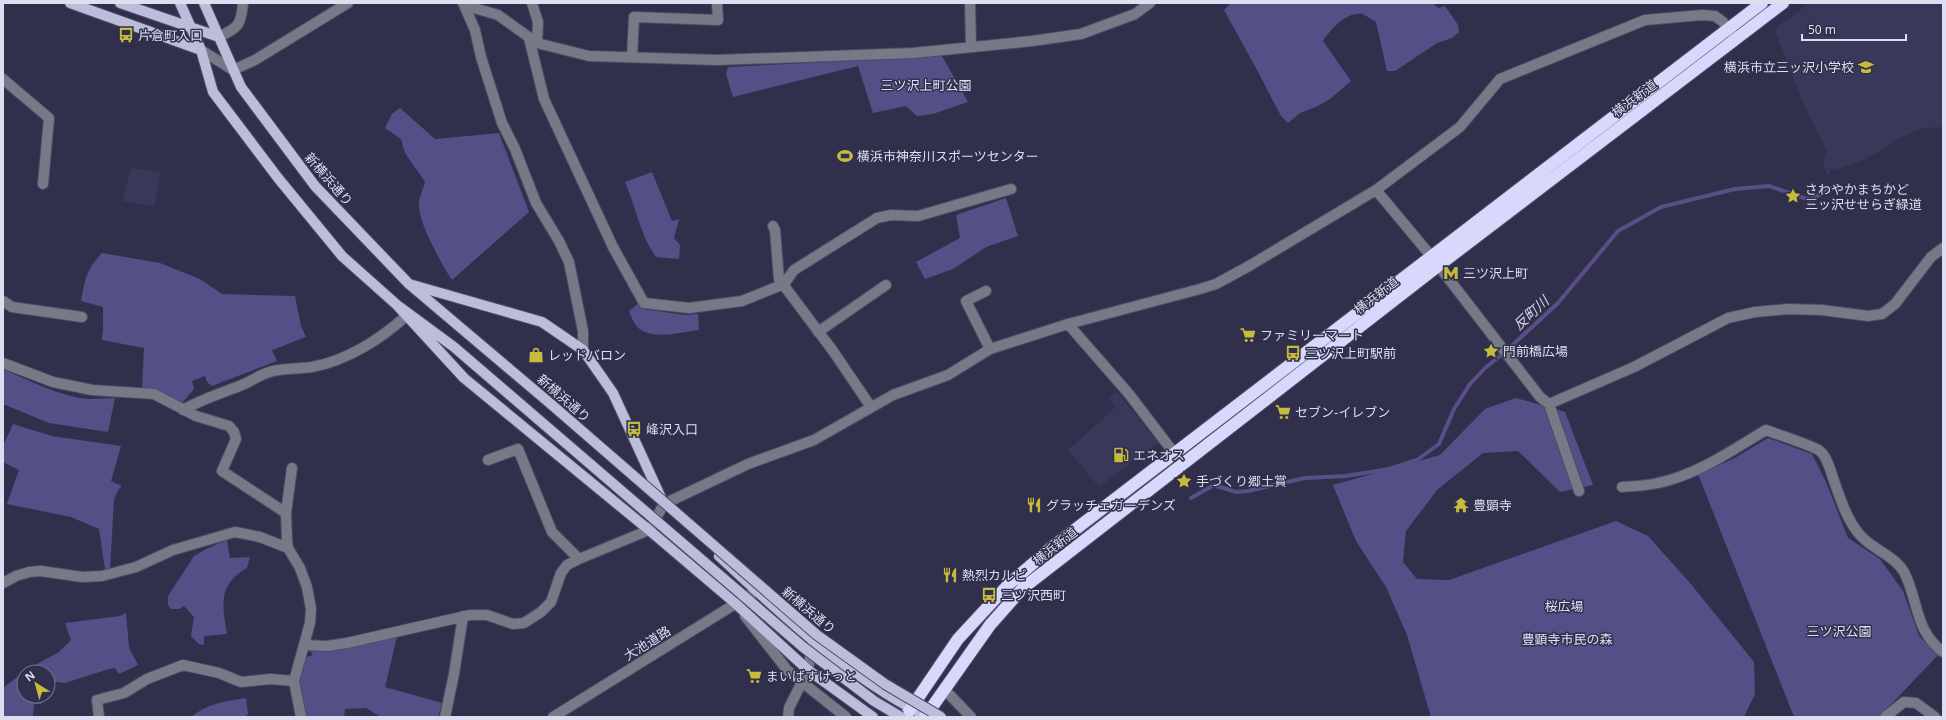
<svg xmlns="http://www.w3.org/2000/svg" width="1946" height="720" font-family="'Noto Sans','Noto Sans JP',sans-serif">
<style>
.built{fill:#39385a}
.green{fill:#525087}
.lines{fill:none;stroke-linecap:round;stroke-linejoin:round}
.stream{stroke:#594e88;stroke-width:4}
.minor-casing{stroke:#4c4c66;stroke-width:12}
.major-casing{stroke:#4c4c66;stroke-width:12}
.highway-casing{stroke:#4c4c66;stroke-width:14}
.minor{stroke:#787987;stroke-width:10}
.major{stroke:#bcbddb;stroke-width:10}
.highway{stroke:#d7d8fc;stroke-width:12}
.major-bridge-casing{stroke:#4c4c66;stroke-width:12;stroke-linecap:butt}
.major-bridge{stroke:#bcbddb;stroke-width:10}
.labels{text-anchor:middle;stroke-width:3;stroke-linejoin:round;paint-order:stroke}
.poi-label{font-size:13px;fill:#dddef0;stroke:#30304c;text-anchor:start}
.park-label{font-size:13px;fill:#dfe0f6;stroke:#30304c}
.street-label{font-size:13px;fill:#dddef0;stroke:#30304c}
.water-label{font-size:14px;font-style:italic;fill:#d5d6ec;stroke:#30304c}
</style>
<rect width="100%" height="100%" fill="#30304c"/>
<!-- built -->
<path class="built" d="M 1810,3 L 1943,3 L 1943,127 L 1924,128 L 1913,132 L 1895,140 L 1878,152 L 1871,155 L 1868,158 L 1837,170 L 1834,168 L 1830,169 L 1830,173 L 1827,175 L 1823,163 L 1827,151 L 1802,101 L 1776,33 L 1777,27 Z
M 131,168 L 161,172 L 154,206 L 123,201 Z
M 1117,392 L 1158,442 L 1099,487 L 1068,450 L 1116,407 L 1109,398 Z"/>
<!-- green -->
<path class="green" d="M 1231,3 L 1433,3 L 1438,8 L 1445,6 L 1458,25 L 1459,32 L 1452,38 L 1437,43 L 1395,71 L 1387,71 L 1376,22 C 1372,20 1366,15 1362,14 C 1346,12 1331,29 1323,41 L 1351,81 L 1330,99 L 1318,106 L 1300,113 L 1288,123 L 1281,116 L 1256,68 L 1224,10 Z
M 942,56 L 968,102 L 933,114 L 917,116 L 906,106 L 873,113 L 858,66 L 733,97 L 726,74 L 728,67 Z
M 400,108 L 435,139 L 499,133 L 529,212 L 452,280 C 443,267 419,223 419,207 C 418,199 423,190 425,182 L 405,153 L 401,139 L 385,128 L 392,114 Z
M 652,172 L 672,221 L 679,219 L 674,238 L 680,245 L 679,259 L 656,257 C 640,235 636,207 625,182 Z
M 1006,198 L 1018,236 L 986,247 L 953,269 L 925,279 L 916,262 L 960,238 L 956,215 Z
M 102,253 L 160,263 L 200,279 L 222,294 L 295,296 L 301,326 L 306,337 L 272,350 L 277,361 L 212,386 L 207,382 L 205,376 L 192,381 L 194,389 L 183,402 C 168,401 156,390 142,388 L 144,348 L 102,340 L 103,329 L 103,307 L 81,301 C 85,280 86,270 102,253 Z
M 639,303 L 644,309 L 685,315 L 698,314 L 699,330 C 683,332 658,339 643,331 C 635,328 632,318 629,311 Z
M 3,369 C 30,381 60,397 90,399 C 98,399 107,398 115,398 L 108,432 L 49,423 L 3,404 Z
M 1516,398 L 1565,412 L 1593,485 L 1560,492 L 1518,451 L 1483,453 L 1437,490 L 1406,531 L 1403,562 L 1417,579 L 1449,580 L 1616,521 L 1648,536 L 1690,583 L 1754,662 L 1755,694 L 1744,717 L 1431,717 L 1407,635 L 1386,587 L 1356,541 L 1333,485 L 1440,455 L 1485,409 Z
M 13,424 L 52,436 L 121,446 L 111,481 L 122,486 L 118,490 L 114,500 L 110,569 L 105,569 L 99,529 L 71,517 L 7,504 L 19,470 L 3,462 L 3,446 Z
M 1768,438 L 1812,454 L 1826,482 L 1848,538 L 1880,559 L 1903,591 L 1919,636 L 1938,655 L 1879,717 L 1794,717 L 1698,474 L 1733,459 Z
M 227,540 L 230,558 L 250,557 L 247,568 C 218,584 222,605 227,634 L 204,636 L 204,645 L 199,644 L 191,636 L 194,617 L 184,606 L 179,609 L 171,609 L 168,605 L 168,596 L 194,556 L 206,549 Z
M 126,613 L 129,648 L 138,665 L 119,674 L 115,668 L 109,669 L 65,683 L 48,681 L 48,672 L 24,672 L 24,696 L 43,696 L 41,704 L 34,704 L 33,717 L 3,717 L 3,688 L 26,670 L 59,652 L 71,640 L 65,623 L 120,616 Z
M 397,637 L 385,687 L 442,703 L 438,717 L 381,717 L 366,708 L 345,709 L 344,717 L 306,717 C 303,699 295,675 304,658 L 313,655 L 310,651 L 324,651 Z
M 246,698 L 248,714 L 245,717 L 191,717 C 207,704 225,701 246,698 Z"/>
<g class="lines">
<!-- stream -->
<path class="stream" d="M 1191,498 L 1214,485 L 1236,492 L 1248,491 L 1305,478 L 1346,476 L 1389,469 L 1417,460 L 1439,444 L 1454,409 L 1470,384 L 1485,368 L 1505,352 L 1558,303 L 1618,231 L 1661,207 L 1735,189 L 1769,186 L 1810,200 L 1834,187"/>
<defs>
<path id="minor" d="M 463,3 L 464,5 L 498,15 L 537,43 L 589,56 L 717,60 L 913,53 L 1032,41 L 1081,34 L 1135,14 L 1150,3
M 532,3 L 538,22 L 537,43
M 970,3 L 971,47
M 464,5 L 475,30 L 481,57 L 502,123 L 515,149 L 536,203 L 559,241 L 569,262 L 583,331 L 583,350
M 219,37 C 239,27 241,25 243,3
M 529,38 L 544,99 L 613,247 L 644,303 L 689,308 L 742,301 L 784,284 L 794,270 L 877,218 L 891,215 L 918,216 L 1011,189
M 201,50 L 233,70 L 255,60 L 348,3
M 632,57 L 634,17 L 718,20 L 717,3
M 3,79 L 49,118 L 43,184
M 1376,190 L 1431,256 L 1540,397 L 1549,404 L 1634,367 L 1728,318 L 1755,312 L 1788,309 L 1822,310 L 1868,316 L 1882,314 L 1895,304 L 1931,257 L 1943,248
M 773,226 L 775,230 L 779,279 L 833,351 L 871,407
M 986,291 L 966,301 L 990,349
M 3,301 L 12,307 L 82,317
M 1068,324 L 1129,394 L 1174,453
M 818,332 L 886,285
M 3,363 L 53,382 L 92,390 L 154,394 L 196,416 L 229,426 L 234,432 L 236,439 L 222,471 L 286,513
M 1549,404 L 1579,491
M 183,410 C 202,399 222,393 242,385 C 252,381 262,373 273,371 C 286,368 299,369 312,367 C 346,361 381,339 406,316
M 488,460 L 518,449 L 552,532 L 579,559
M 292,468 L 286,513 L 287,540 L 288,548 L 300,568 L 307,587 L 311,609 L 310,623 L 294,681 L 301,717
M 1622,487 C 1634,486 1646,486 1658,483 C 1697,475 1732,450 1766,430 C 1776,434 1814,446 1820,451 C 1827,457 1830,469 1833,478 C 1840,497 1846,519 1860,535 C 1873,550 1894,555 1904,572 C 1919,601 1914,630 1943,652
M 3,583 L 16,576 L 29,572 L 41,571 L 82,577 L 102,576 L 136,567 L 173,550 L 235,532 L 260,537 L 288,548
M 745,616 L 788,671 L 846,717
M 305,645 L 327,646 L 347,643 L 470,615 L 487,615 L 513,624 L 524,623 L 541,612 L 551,602 L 561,573 L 567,565 L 579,559 L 649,530 L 664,504 L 748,464 L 814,440 L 893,395 L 948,375 L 990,349 L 1068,324 L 1200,289 L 1216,284 L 1249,266 L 1376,190 L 1460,127 L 1500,79 L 1645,20 L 1702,15 L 1715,16 L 1723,22 L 1733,35
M 944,689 L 971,717
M 99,717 L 97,700 L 124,693 L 147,679 L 183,665 L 219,673 L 241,682 L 270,679 L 294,681
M 445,717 L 454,674 L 463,616
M 553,717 L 756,591
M 788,717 L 789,708 L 808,670 L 813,640
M 1885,717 L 1904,702 L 1916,703 L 1935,717"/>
<path id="major" d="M 70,3 L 201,50
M 120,3 L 219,37
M 180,3 L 201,50 L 213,92 L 278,178 L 342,256 L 397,305 L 454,347 L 539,420
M 204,3 L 241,87 L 315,186 L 409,284 L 552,405
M 409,284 L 542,322 L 583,350 L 613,393 L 663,502
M 397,305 L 464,378 L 649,530 L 735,603 L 808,670 L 873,717
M 719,556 C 783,616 849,678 928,717"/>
<path id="highway" d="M 905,717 L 958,639 L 1009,584 L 1051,548 L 1762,3
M 925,717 L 990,625 L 1023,588 L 1438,266 L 1783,3"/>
</defs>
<!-- minor casing -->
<use href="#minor" class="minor-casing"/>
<!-- major casing -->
<use href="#major" class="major-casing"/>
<!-- highway casing -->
<use href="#highway" class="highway-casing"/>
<!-- minor -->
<use href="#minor" class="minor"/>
<!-- major -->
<use href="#major" class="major"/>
<!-- highway -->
<use href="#highway" class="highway"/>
<defs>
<path id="major-bridge" d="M 552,405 L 817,635 L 885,684 L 941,717
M 539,420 L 803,647 L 874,701 L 901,717"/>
</defs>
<!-- major-bridge casing -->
<use href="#major-bridge" class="major-bridge-casing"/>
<!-- major-bridge -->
<use href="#major-bridge" class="major-bridge"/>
</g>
<!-- icons -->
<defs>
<symbol id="bus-bare" viewBox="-9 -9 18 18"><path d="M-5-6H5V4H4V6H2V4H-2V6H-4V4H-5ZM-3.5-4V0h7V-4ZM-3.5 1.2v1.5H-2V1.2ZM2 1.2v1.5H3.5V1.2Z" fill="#c8bb3b" stroke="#30304c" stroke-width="2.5" paint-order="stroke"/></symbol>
<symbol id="school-bare" viewBox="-9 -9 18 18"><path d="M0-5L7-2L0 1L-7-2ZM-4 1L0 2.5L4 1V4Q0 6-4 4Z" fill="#c8bb3b" stroke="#30304c" stroke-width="2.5" paint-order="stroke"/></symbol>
<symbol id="stadium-bare" viewBox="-9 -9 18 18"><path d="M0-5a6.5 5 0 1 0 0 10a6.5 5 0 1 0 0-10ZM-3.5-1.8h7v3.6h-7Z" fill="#c8bb3b" stroke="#30304c" stroke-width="2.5" paint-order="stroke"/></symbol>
<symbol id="sight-bare" viewBox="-9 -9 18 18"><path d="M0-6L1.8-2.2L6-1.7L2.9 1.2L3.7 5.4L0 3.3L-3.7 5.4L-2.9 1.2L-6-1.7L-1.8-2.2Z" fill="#c8bb3b" stroke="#30304c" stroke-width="2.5" paint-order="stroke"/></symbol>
<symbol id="metro-bare" viewBox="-9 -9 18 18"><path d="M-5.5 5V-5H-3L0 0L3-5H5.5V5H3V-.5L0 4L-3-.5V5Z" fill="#c8bb3b" stroke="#30304c" stroke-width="2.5" paint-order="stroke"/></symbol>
<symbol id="supermarket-bare" viewBox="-9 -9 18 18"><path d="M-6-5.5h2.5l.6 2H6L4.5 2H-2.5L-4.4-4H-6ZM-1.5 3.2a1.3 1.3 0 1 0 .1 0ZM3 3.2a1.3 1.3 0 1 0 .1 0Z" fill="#c8bb3b" stroke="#30304c" stroke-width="2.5" paint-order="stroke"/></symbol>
<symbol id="shop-bare" viewBox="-9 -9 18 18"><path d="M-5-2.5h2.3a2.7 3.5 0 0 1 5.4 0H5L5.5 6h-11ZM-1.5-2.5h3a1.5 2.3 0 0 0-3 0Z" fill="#c8bb3b" stroke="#30304c" stroke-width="2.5" paint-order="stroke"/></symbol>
<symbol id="fuel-bare" viewBox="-9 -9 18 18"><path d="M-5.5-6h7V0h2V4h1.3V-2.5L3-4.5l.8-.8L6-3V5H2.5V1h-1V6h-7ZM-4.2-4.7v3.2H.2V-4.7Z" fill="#c8bb3b" stroke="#30304c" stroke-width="2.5" paint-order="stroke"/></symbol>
<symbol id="restaurant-bare" viewBox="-9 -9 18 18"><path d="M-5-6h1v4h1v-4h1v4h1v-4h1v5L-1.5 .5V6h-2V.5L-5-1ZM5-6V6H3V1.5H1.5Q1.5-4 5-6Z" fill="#c8bb3b" stroke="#30304c" stroke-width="2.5" paint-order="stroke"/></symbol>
<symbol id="temple-bare" viewBox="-9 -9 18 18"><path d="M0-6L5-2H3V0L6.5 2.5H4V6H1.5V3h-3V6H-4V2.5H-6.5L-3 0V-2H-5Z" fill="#c8bb3b" stroke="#30304c" stroke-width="2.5" paint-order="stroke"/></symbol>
</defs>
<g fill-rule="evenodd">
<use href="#bus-bare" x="115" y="24" width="22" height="22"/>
<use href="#school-bare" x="1855" y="56" width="22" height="22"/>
<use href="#stadium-bare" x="834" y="145" width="22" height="22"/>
<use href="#sight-bare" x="1782" y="185" width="22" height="22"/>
<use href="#metro-bare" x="1440" y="262" width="22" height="22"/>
<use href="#supermarket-bare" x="1237" y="324" width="22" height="22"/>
<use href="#sight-bare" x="1480" y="340" width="22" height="22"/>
<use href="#bus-bare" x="1282" y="342" width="22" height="22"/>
<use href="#shop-bare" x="525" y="344" width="22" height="22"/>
<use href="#supermarket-bare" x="1272" y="401" width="22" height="22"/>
<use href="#bus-bare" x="623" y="418" width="22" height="22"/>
<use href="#fuel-bare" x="1110" y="444" width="22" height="22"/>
<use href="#sight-bare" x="1173" y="470" width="22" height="22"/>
<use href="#restaurant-bare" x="1023" y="494" width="22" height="22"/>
<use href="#temple-bare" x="1450" y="494" width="22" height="22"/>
<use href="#restaurant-bare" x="939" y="564" width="22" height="22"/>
<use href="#bus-bare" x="978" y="584" width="22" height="22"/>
<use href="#supermarket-bare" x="743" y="665" width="22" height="22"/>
</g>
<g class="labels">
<!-- poi labels -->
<g class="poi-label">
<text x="138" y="40">片倉町入口</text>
<text x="1854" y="72" text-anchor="end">横浜市立三ッ沢小学校</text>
<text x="857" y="161">横浜市神奈川スポーツセンター</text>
<text x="1805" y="194">さわやかまちかど<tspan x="1805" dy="15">三ッ沢せせらぎ緑道</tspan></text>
<text x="1463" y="278">三ツ沢上町</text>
<text x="1260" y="340">ファミリーマート</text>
<text x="1503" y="356">門前橋広場</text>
<text x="1305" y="358">三ツ沢上町駅前</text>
<text x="548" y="360">レッドバロン</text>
<text x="1295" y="417">セブン-イレブン</text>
<text x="646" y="434">峰沢入口</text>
<text x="1133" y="460">エネオス</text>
<text x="1196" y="486">手づくり郷土賞</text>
<text x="1046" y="510">グラッチェガーデンズ</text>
<text x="1473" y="510">豊顕寺</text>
<text x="962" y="580">熱烈カルビ</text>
<text x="1001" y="600">三ツ沢西町</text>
<text x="766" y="681">まいばすけっと</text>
</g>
<!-- park labels -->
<g class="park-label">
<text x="926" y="90">三ツ沢上町公園</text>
<text x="1564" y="611">桜広場</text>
<text x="1839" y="636">三ツ沢公園</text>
<text x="1567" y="644">豊顕寺市民の森</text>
</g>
<!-- street labels -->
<g class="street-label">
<text transform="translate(1634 98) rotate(-37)" y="5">横浜新道</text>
<text transform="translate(329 179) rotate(49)" y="5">新横浜通り</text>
<text transform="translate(1376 295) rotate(-38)" y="5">横浜新道</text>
<text transform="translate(564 398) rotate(41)" y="5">新横浜通り</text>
<text transform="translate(1055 546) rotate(-38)" y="5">横浜新道</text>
<text transform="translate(809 610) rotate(40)" y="5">新横浜通り</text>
<text transform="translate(647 643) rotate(-32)" y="5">大池道路</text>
</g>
<!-- water labels -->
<g class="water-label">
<text transform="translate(1531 313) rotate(-43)" y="5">反町川</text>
</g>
</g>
<!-- border -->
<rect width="1946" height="720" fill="none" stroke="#dddef0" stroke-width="8"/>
<!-- north arrow -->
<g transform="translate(36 684) rotate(323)"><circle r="19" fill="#30304c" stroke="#75768e"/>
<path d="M0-3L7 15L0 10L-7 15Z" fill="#c8bb3b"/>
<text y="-6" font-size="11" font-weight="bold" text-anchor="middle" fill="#dddef0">N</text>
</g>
<!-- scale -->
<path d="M1802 34v6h104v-6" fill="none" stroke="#dddef0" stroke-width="2"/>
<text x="1808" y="34" font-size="12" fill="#dddef0" stroke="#30304c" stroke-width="3" paint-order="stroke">50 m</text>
</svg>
